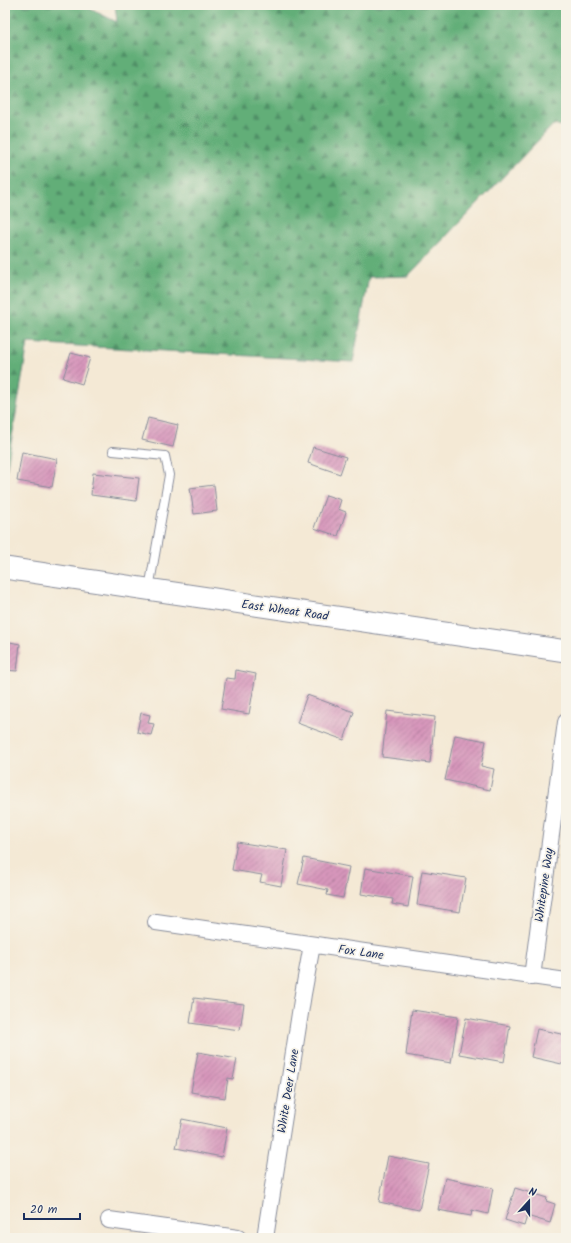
<svg xmlns="http://www.w3.org/2000/svg" width="571" height="1243" font-family="Kalam,sans-serif">
<style>
.forest{fill:url(#forest-firs);stroke:#3e6e6b}
.building{fill:url(#building-hatch)}
.lines{fill:none;stroke-linecap:round;stroke-linejoin:round}
.service-casing{stroke:#888c9a;stroke-width:10}
.minor-casing{stroke:#888c9a;stroke-width:18}
.tertiary-casing{stroke:#888c9a;stroke-width:23}
.service{stroke:#fff;stroke-width:8}
.minor{stroke:#fff;stroke-width:16}
.tertiary{stroke:#fff;stroke-width:21}
.labels{text-anchor:middle;stroke-width:3.5;stroke-linejoin:round;paint-order:stroke}
.street-label{font-size:12px;fill:#1b2f5e;stroke:#f7f3e8}
</style>
<defs>
<pattern id="forest-firs" width="22" height="20" patternUnits="userSpaceOnUse"><rect width="22" height="20" fill="#62ae78"/><path d="M5 1l3.5 6h-7zM16 11l3.5 6h-7z" fill="#508e66"/></pattern>
<pattern id="building-hatch" width="6" height="6" patternUnits="userSpaceOnUse"><rect width="6" height="6" fill="#d796bb"/><path d="M-1 1l2-2M0 6l6-6M5 7l2-2" fill="none" stroke="#ae7b9b"/></pattern>
</defs>
<rect width="100%" height="100%" fill="#f7f3e8"/>
<filter id="ink" filterUnits="userSpaceOnUse"><feTurbulence type="fractalNoise" baseFrequency=".025" numOctaves="2"/><feDisplacementMap in="SourceGraphic" scale="8" xChannelSelector="R" yChannelSelector="G"/><feConvolveMatrix kernelMatrix="1 2 1 2 8 2 1 2 1" color-interpolation-filters="sRGB"/></filter>
<filter id="wash" filterUnits="userSpaceOnUse"><feTurbulence type="fractalNoise" baseFrequency=".012" numOctaves="4" result="noise"/><feDisplacementMap in="SourceGraphic" scale="16" xChannelSelector="R" yChannelSelector="G"/><feGaussianBlur stdDeviation="0.9" result="paint"/><feColorMatrix in="noise" values="0 0 0 0 0 0 0 0 0 0 0 0 0 0 0 0 0 1.4 0 .05"/><feComposite in="paint" operator="in"/></filter>
<g filter="url(#wash)">
<rect width="100%" height="100%" fill="#f4e9d5"/>
<!-- forest -->
<path class="forest" d="M 5,5 L 82,5 L 117,22 L 115,5 L 566,5 L 566,126 L 553,125 L 408,276 L 369,277 L 353,362 L 28,343 L 5,478 Z"/>
<g id="blocks">
<!-- building -->
<path class="building" d="M 71,353 L 90,358 L 82,384 L 63,378 Z
M 148,418 L 178,425 L 173,447 L 142,440 Z
M 313,447 L 346,457 L 340,474 L 308,463 Z
M 22,452 L 57,459 L 52,487 L 17,481 Z
M 93,473 L 139,478 L 136,501 L 91,495 Z
M 214,485 L 217,511 L 194,514 L 190,488 Z
M 326,495 L 341,500 L 338,509 L 346,512 L 338,536 L 314,528 Z
M 5,641 L 20,644 L 17,671 L 5,670 Z
M 236,670 L 256,674 L 249,714 L 221,709 L 226,678 L 235,679 Z
M 307,695 L 354,712 L 344,740 L 297,723 Z
M 387,711 L 435,717 L 430,763 L 382,757 Z
M 141,713 L 150,715 L 148,723 L 154,724 L 151,735 L 137,732 Z
M 455,735 L 486,741 L 481,766 L 494,769 L 490,790 L 445,780 Z
M 237,842 L 287,850 L 281,886 L 260,882 L 262,875 L 232,870 Z
M 304,858 L 349,867 L 343,898 L 327,895 L 328,890 L 298,884 Z
M 365,868 L 413,876 L 408,907 L 392,904 L 393,899 L 361,894 Z
M 422,871 L 466,878 L 460,912 L 417,905 Z
M 194,998 L 244,1004 L 240,1030 L 190,1023 Z
M 412,1010 L 458,1017 L 451,1063 L 406,1055 Z
M 466,1018 L 510,1026 L 504,1062 L 459,1054 Z
M 537,1029 L 566,1035 L 566,1065 L 531,1057 Z
M 198,1052 L 237,1059 L 233,1079 L 228,1078 L 225,1098 L 191,1092 Z
M 182,1119 L 227,1128 L 222,1157 L 176,1148 Z
M 388,1156 L 429,1164 L 419,1210 L 379,1202 Z
M 445,1178 L 493,1188 L 488,1214 L 472,1210 L 471,1216 L 438,1210 Z
M 515,1188 L 547,1198 L 546,1201 L 555,1204 L 550,1223 L 527,1216 L 524,1226 L 505,1220 Z"/>
</g>
</g>
<g filter="url(#ink)">
<use href="#blocks" fill-opacity="0" stroke="#888c9a" stroke-width="1"/>
<g class="lines">
<defs>
<path id="service" d="M 113,451 L 165,456 L 169,475 L 149,589"/>
<path id="minor" d="M 156,922 L 566,981
M 532,977 L 566,722
M 109,1220 L 238,1238
M 265,1238 L 303,994 L 312,945"/>
<path id="tertiary" d="M 5,568 L 566,651"/>
</defs>
<!-- service casing -->
<use href="#service" class="service-casing"/>
<!-- minor casing -->
<use href="#minor" class="minor-casing"/>
<!-- tertiary casing -->
<use href="#tertiary" class="tertiary-casing"/>
<!-- service -->
<use href="#service" class="service"/>
<!-- minor -->
<use href="#minor" class="minor"/>
<!-- tertiary -->
<use href="#tertiary" class="tertiary"/>
</g>
</g>
<g class="labels">
<!-- street labels -->
<g class="street-label">
<text transform="translate(285 610) rotate(8)" y="4">East Wheat Road</text>
<text transform="translate(544 885) rotate(-82)" y="4">Whitepine Way</text>
<text transform="translate(361 952) rotate(8)" y="4">Fox Lane</text>
<text transform="translate(288 1091) rotate(-81)" y="4">White Deer Lane</text>
</g>
</g>
<!-- margin -->
<rect width="571" height="1243" fill="none" stroke="#f7f3e8" stroke-width="20"/>
<!-- north arrow -->
<g transform="translate(529 1201) rotate(21)" stroke="#f7f3e8" stroke-width="3" paint-order="stroke">
<path d="M0-3L7 15L0 10L-7 15Z" fill="#1b2f5e"/>
<text y="-6" font-size="11" font-weight="bold" text-anchor="middle" fill="#1b2f5e">N</text>
</g>
<!-- scale -->
<path d="M24 1213v6h56v-6" fill="none" stroke="#1b2f5e" stroke-width="2"/>
<text x="30" y="1213" font-size="12" fill="#1b2f5e" stroke="#f7f3e8" stroke-width="3" paint-order="stroke">20 m</text>
</svg>
